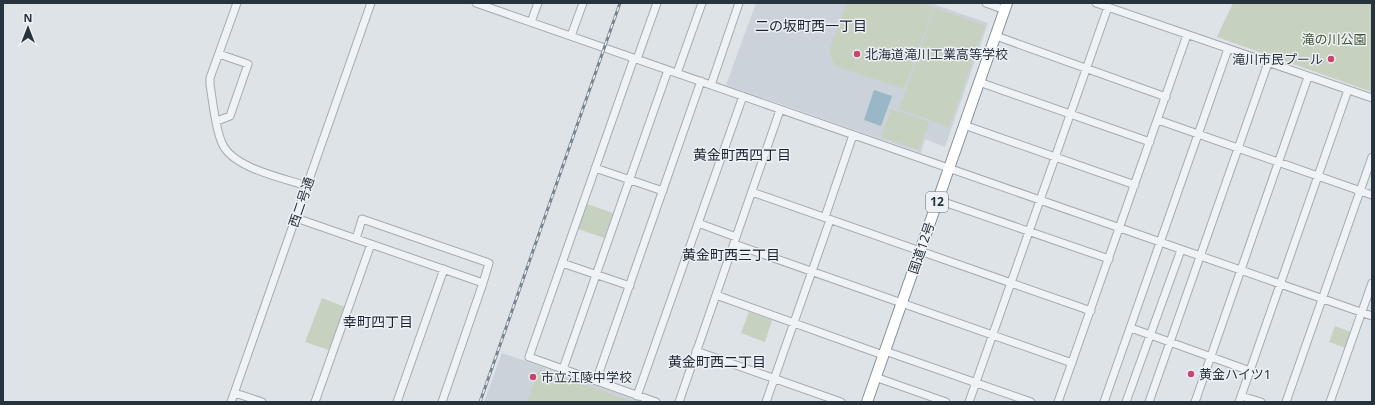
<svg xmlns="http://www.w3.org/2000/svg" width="1375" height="405" font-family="'Noto Sans','Noto Sans JP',sans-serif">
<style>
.built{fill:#cbd2d9}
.green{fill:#c6d1bf}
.water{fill:#99b7c6}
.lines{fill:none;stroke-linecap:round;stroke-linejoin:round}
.minor-casing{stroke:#a3abb1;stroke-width:9}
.highway-casing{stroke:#85939d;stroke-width:12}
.minor{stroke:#f0f3f5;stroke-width:7}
.highway{stroke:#fff;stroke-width:10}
.rail-casing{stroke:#778590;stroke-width:3}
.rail{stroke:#edf1f5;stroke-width:1.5;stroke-dasharray:4.5;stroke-linecap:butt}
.poi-dot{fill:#ca446f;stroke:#edf1f5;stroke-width:1.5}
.labels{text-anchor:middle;stroke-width:3;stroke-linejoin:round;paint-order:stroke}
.shield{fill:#edf1f5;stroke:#626c74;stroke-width:1}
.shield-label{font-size:12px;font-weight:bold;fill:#27333d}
.park-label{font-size:13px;fill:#425835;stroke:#edf1f5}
.poi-label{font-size:13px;fill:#27333d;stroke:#edf1f5;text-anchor:start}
.street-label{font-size:13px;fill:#27333d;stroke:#edf1f5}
.neighbourhood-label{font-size:14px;fill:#19242e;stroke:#edf1f5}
</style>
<rect width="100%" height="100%" fill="#dde3e7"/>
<!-- built -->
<path class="built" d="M 756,3 L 930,3 L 988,23 L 945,147 L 925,139 L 921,153 L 726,85 Z
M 502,353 L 642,402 L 484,402 Z"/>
<!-- green -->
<path class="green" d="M 846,3 L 920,3 L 934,8 L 904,89 L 835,66 L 829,52 Z
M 1233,3 L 1372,3 L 1372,92 L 1217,37 Z
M 935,8 L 985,26 L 949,127 L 899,109 Z
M 891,109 L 929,122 L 919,150 L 881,137 Z
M 587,204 L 613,213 L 604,238 L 578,229 Z
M 322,298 L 345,307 L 329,350 L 305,342 Z
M 749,312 L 772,320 L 765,342 L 741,333 Z
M 1335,326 L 1351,332 L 1346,348 L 1329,342 Z
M 539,369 L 633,402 L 527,402 Z"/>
<!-- water -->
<path class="water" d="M 874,90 L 892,96 L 881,126 L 864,120 Z"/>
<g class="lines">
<defs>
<path id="minor" d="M 237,3 L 210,78 L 210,85 C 213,102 215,128 222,143 C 232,168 283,178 307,186
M 476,3 L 1372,316
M 986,3 L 1005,10
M 1096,3 L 1372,98
M 531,22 L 538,3
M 571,36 L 583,3
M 996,36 L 1166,97
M 634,58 L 529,357 L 656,402
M 637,59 L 657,3
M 677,73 L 702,3
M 979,82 L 1150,142
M 711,85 L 739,3
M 1158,120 L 1372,195
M 217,121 L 230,116 L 248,64 L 219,54
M 964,125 L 1135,185
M 595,168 L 663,191
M 752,192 L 1091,311
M 938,200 L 1109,259
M 825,217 L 853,135
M 296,218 L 483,283 L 442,402
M 698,223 L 736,237
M 356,239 L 362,219 L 489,263 L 483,283
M 734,244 L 1072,363
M 562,263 L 630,286
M 716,295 L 883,355
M 1131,328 L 1250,371
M 696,351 L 841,402
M 885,351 L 1031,402
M 563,369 L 668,70
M 875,377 L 946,402
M 596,381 L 701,81
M 235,393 L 262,402
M 637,396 L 743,96
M 1241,396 L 1261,402
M 231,402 L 371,3
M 315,402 L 371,244
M 397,402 L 444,269
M 679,402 L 780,110
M 766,402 L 830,220
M 969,402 L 1108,7
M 1058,402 L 1187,35
M 1104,402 L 1228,49
M 1126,402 L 1181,250
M 1149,402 L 1268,63
M 1195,402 L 1308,77
M 1239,402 L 1348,90
M 1286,402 L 1372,157
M 1330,402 L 1372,283"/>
<path id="highway" d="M 867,402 L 1007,3"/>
</defs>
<!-- minor casing -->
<use href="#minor" class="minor-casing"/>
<!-- highway casing -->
<use href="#highway" class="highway-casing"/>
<!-- minor -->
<use href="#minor" class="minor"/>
<!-- highway -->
<use href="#highway" class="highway"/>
<defs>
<path id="rail" d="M 480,402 L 620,3"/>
</defs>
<!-- rail casing -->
<use href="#rail" class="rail-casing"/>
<!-- rail -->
<use href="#rail" class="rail"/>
</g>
<!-- markers -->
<g class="poi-dot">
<circle cx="857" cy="54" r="4"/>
<circle cx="1331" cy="59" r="4"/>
<circle cx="1191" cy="374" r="4"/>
<circle cx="533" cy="377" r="4"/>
</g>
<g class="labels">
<!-- shield labels -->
<rect class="shield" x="926" y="192" width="22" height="20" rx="3"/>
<g class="shield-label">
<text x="937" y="206">12</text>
</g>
<!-- park labels -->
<g class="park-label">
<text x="1334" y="44">滝の川公園</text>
</g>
<!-- poi labels -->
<g class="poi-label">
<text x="865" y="59">北海道滝川工業高等学校</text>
<text x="1323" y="64" text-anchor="end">滝川市民プール</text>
<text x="1199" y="379">黄金ハイツ1</text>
<text x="541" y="382">市立江陵中学校</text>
</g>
<!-- street labels -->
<g class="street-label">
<text transform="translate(301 202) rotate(-71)" y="5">西二号通</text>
<text transform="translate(921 248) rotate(-71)" y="5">国道12号</text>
</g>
<!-- neighbourhood labels -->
<g class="neighbourhood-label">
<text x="811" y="31">二の坂町西一丁目</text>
<text x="742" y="160">黄金町西四丁目</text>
<text x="731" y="260">黄金町西三丁目</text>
<text x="378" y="327">幸町四丁目</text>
<text x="717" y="367">黄金町西二丁目</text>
</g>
</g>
<!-- border -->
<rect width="1375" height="405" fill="none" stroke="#27333d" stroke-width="8"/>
<!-- north arrow -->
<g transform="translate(28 28)" stroke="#edf1f5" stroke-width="3" paint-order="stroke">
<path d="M0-3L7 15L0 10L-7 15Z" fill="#27333d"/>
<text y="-6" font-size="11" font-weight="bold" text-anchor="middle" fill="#27333d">N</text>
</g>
</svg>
